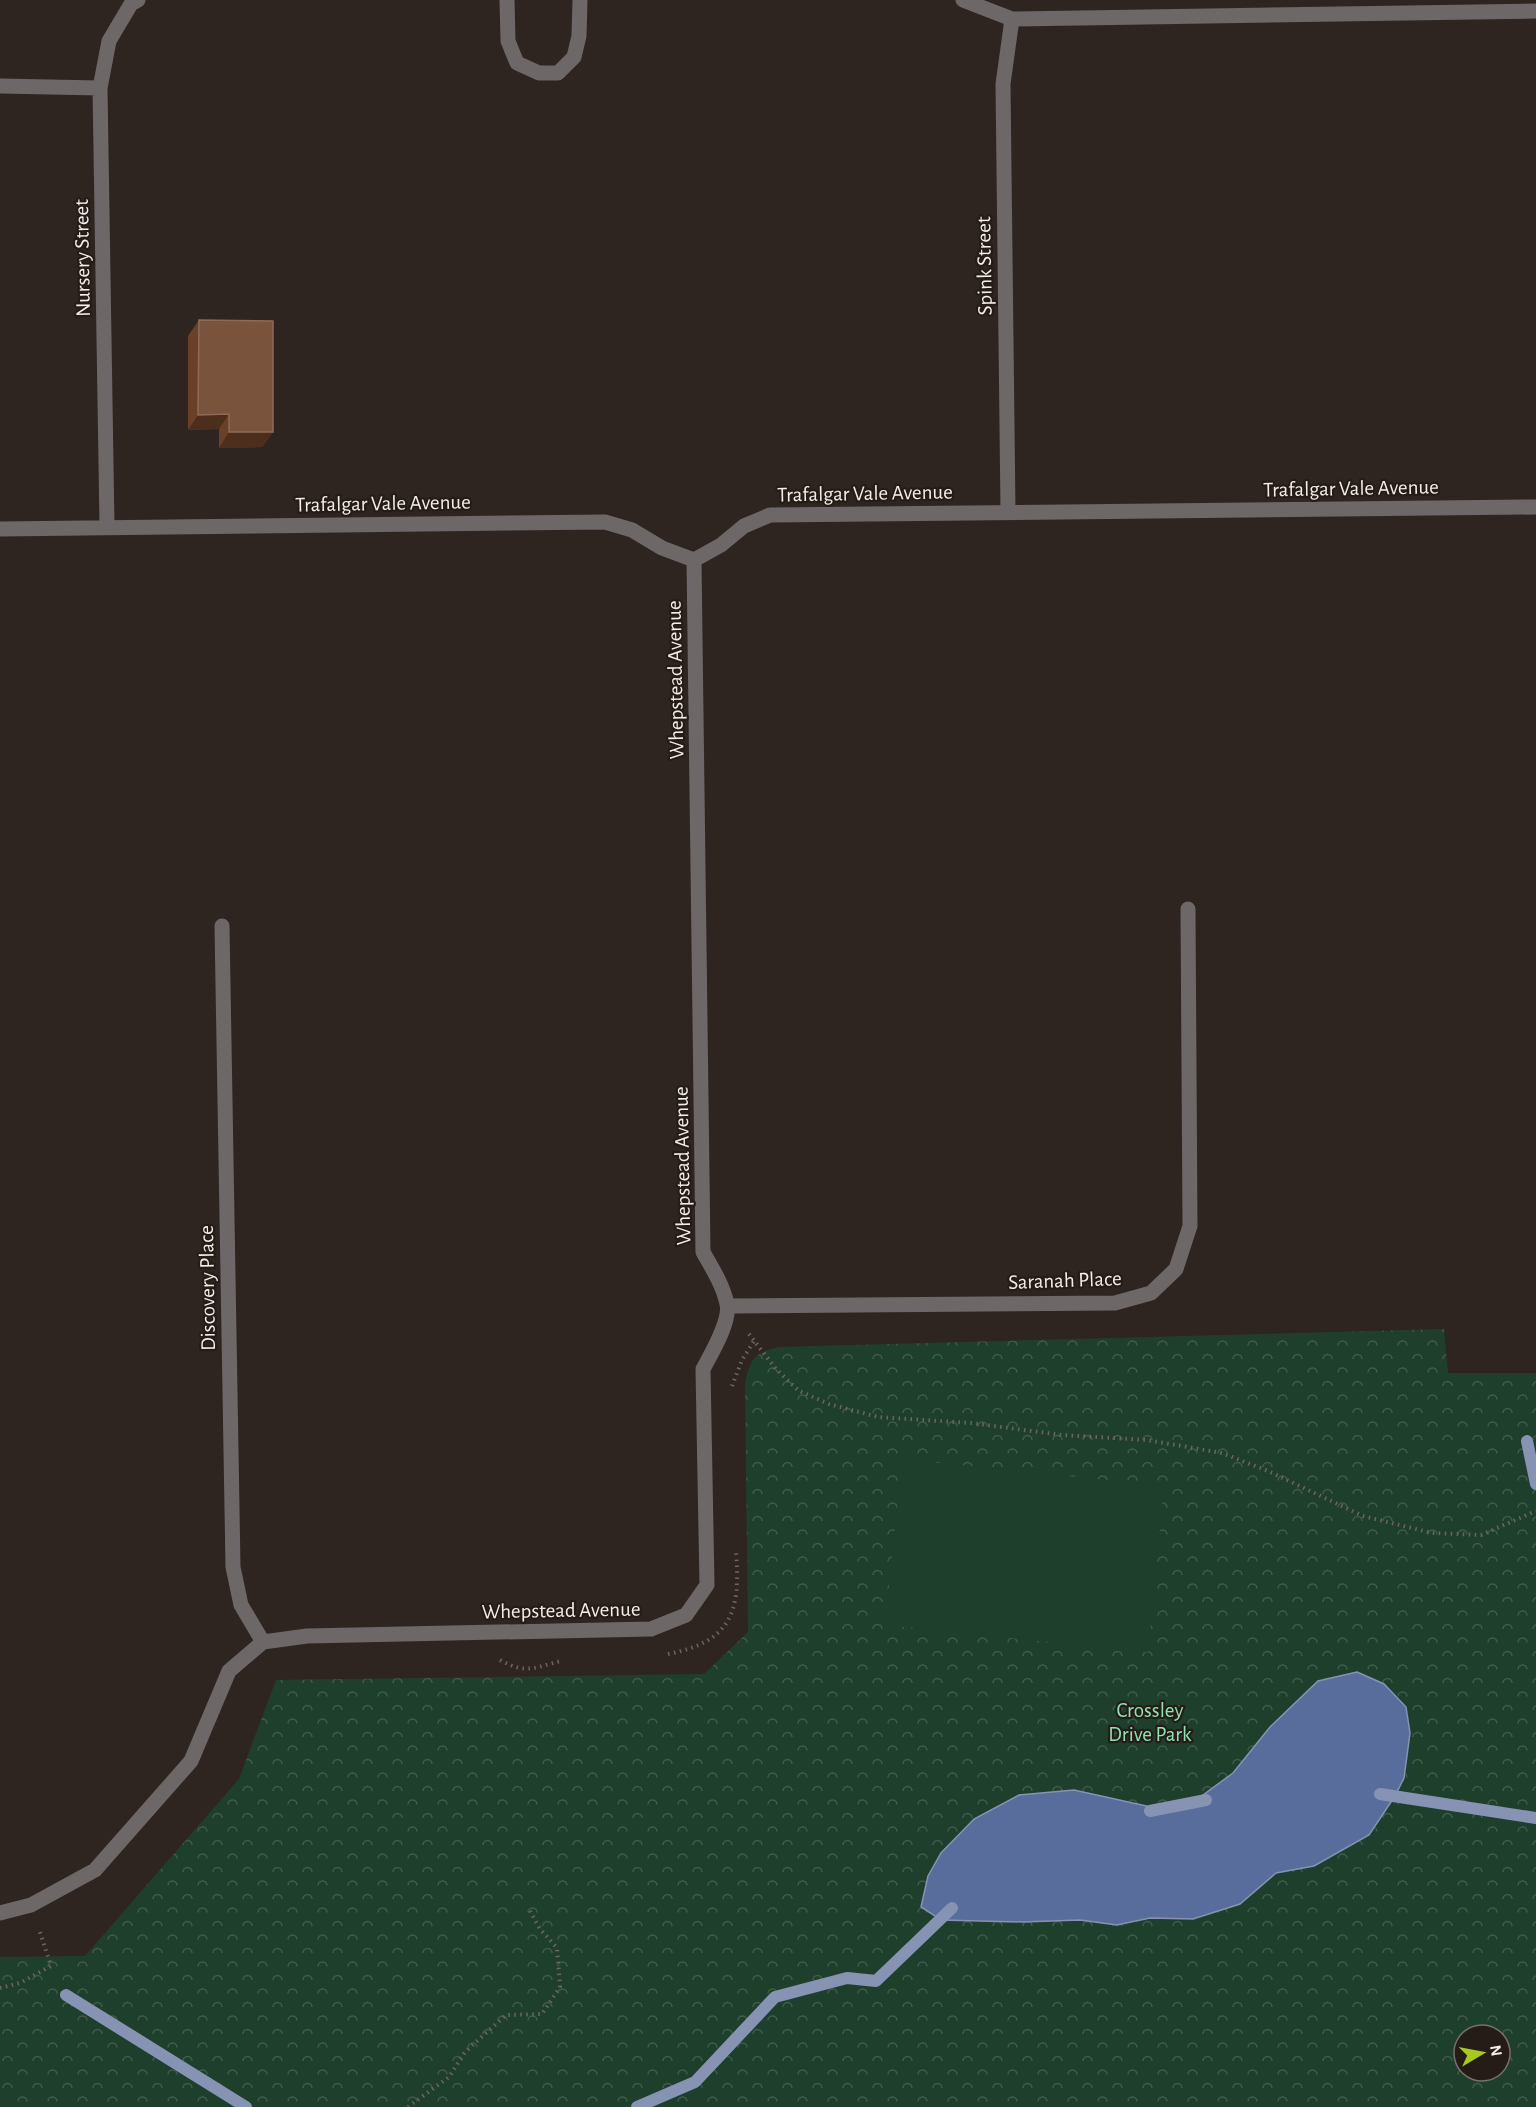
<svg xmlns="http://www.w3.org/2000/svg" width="1536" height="2107" font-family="'Alegreya Sans',sans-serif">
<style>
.park{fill:url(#park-crowns);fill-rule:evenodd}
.garden{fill:#1f3f2d}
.water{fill:#586d9b;stroke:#8693b3;stroke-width:1.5}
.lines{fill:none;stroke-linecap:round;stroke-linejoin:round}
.stream{stroke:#8693b3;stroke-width:12}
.path{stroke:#6d6561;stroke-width:4;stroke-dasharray:1.5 4.5;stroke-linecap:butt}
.minor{stroke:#6d6767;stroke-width:15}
.wall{fill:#6b4028}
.shaded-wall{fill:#4d2d1c}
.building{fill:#7a533d;stroke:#8d6b58;stroke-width:1.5}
.labels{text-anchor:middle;stroke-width:4.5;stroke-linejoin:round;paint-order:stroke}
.street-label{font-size:21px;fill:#f3edea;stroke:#251c17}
.park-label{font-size:21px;fill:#8fe2b3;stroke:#251c17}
</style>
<defs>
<pattern id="park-crowns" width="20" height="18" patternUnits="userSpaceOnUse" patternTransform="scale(1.5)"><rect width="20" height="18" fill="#1f3f2d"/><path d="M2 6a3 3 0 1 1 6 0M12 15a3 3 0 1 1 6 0" fill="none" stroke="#405b4c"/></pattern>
</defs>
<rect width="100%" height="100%" fill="#2e2521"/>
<!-- park -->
<path class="park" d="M 1444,1329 L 1448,1373 L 1536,1373 L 1536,2107 L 0,2107 L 0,1957 L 85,1956 L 239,1779 L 276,1680 L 704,1674 L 748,1632 L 745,1383 C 751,1358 754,1353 779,1347 ZM 1464,2035 L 1500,2035 L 1500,2071 L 1464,2071 Z"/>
<!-- garden -->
<path class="garden" d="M 902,1459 L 1164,1486 L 1148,1652 L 885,1625 Z"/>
<!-- water -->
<path class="water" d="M 1357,1672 L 1384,1684 L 1406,1707 L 1410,1733 L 1404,1778 L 1395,1796 L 1369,1835 L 1314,1866 L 1276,1873 L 1240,1904 L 1193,1919 L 1150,1918 L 1117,1925 L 1080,1920 L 1023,1922 L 941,1920 L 921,1907 L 928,1876 L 941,1853 L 974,1819 L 1019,1795 L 1074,1790 L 1160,1809 L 1192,1803 L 1233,1773 L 1270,1727 L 1318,1681 Z"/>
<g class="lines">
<!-- stream -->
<path class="stream" d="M 1527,1441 L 1536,1484
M 1380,1794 L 1536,1818
M 1150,1811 L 1206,1800
M 66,1995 L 246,2107
M 637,2107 L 695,2082 L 775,1997 L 847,1978 L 876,1981 L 952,1908"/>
<!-- path -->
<path class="path" d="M 749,1334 L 776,1369 L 799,1391 L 829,1404 L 878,1417 L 971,1423 L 1062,1435 L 1147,1440 L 1222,1453 L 1268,1471 L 1363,1516 L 1432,1533 L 1481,1535 L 1536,1511
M 732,1386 L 742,1360 L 754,1341
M 668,1654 C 731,1642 741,1612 736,1552
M 500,1660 C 527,1675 535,1667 561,1661
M 0,1988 L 20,1983 L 51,1966 L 39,1929
M 408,2107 L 449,2077 L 465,2052 L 506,2015 L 542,2014 L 560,1987 L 557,1948 L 540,1929 L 530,1911"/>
<!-- minor -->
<path class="minor" d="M 507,0 L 508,41 L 517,63 L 539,73 L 558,73 L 574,57 L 579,36 L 580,0
M 963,0 L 1012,19 L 1536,11
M 0,86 L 100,88
M 1008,512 L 1003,84 L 1012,19
M 107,526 L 100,88 L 109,41 L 131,4 L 138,0
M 0,529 L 605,522 L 632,530 L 662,548 L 694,560 L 721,545 L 744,526 L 770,515 L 1536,507
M 222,926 L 233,1567 L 241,1605 L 263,1642
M 728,1306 L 1115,1303 L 1151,1293 L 1176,1269 L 1190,1226 L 1188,909
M 263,1642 L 307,1636 L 651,1629 L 686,1615 L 707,1585 L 703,1369 C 711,1354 731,1321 727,1304 C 723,1285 712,1268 703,1252 L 694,560
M 0,1913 L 31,1905 L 95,1870 L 191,1761 L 229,1671 L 263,1642"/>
</g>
<!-- wall -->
<path class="wall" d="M 199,320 L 273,432 L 262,447 L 219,448 L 219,429 L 188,430 L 188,336 Z"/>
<!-- shaded-wall -->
<path class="shaded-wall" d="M 229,414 L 219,429 L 188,430 L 198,415 Z
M 229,432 L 273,432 L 262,447 L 219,448 Z"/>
<!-- building -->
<path class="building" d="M 199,320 L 273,321 L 273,432 L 229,432 L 229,414 L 198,415 Z"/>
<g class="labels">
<!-- street labels -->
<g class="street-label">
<text transform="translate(82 258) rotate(-91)" y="7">Nursery Street</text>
<text transform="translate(984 266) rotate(-91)" y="7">Spink Street</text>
<text transform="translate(1351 488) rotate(-1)" y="7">Trafalgar Vale Avenue</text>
<text transform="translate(865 493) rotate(-1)" y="7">Trafalgar Vale Avenue</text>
<text transform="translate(383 503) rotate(-1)" y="7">Trafalgar Vale Avenue</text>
<text transform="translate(675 680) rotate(-91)" y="7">Whepstead Avenue</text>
<text transform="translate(682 1166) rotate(-91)" y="7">Whepstead Avenue</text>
<text transform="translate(1065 1280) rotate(-2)" y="7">Saranah Place</text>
<text transform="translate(207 1288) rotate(-91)" y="7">Discovery Place</text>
<text transform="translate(561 1610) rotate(-1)" y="7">Whepstead Avenue</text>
</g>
<!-- park labels -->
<g class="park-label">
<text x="1150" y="1717">Crossley<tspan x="1150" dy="24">Drive Park</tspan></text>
</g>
</g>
<!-- north arrow -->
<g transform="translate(1482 2053) rotate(80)"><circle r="28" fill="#251c17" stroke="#77706b" stroke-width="1.5"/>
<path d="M0-4.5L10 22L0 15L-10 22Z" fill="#a6c820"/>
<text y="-9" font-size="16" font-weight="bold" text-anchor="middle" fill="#f3edea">N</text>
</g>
</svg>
